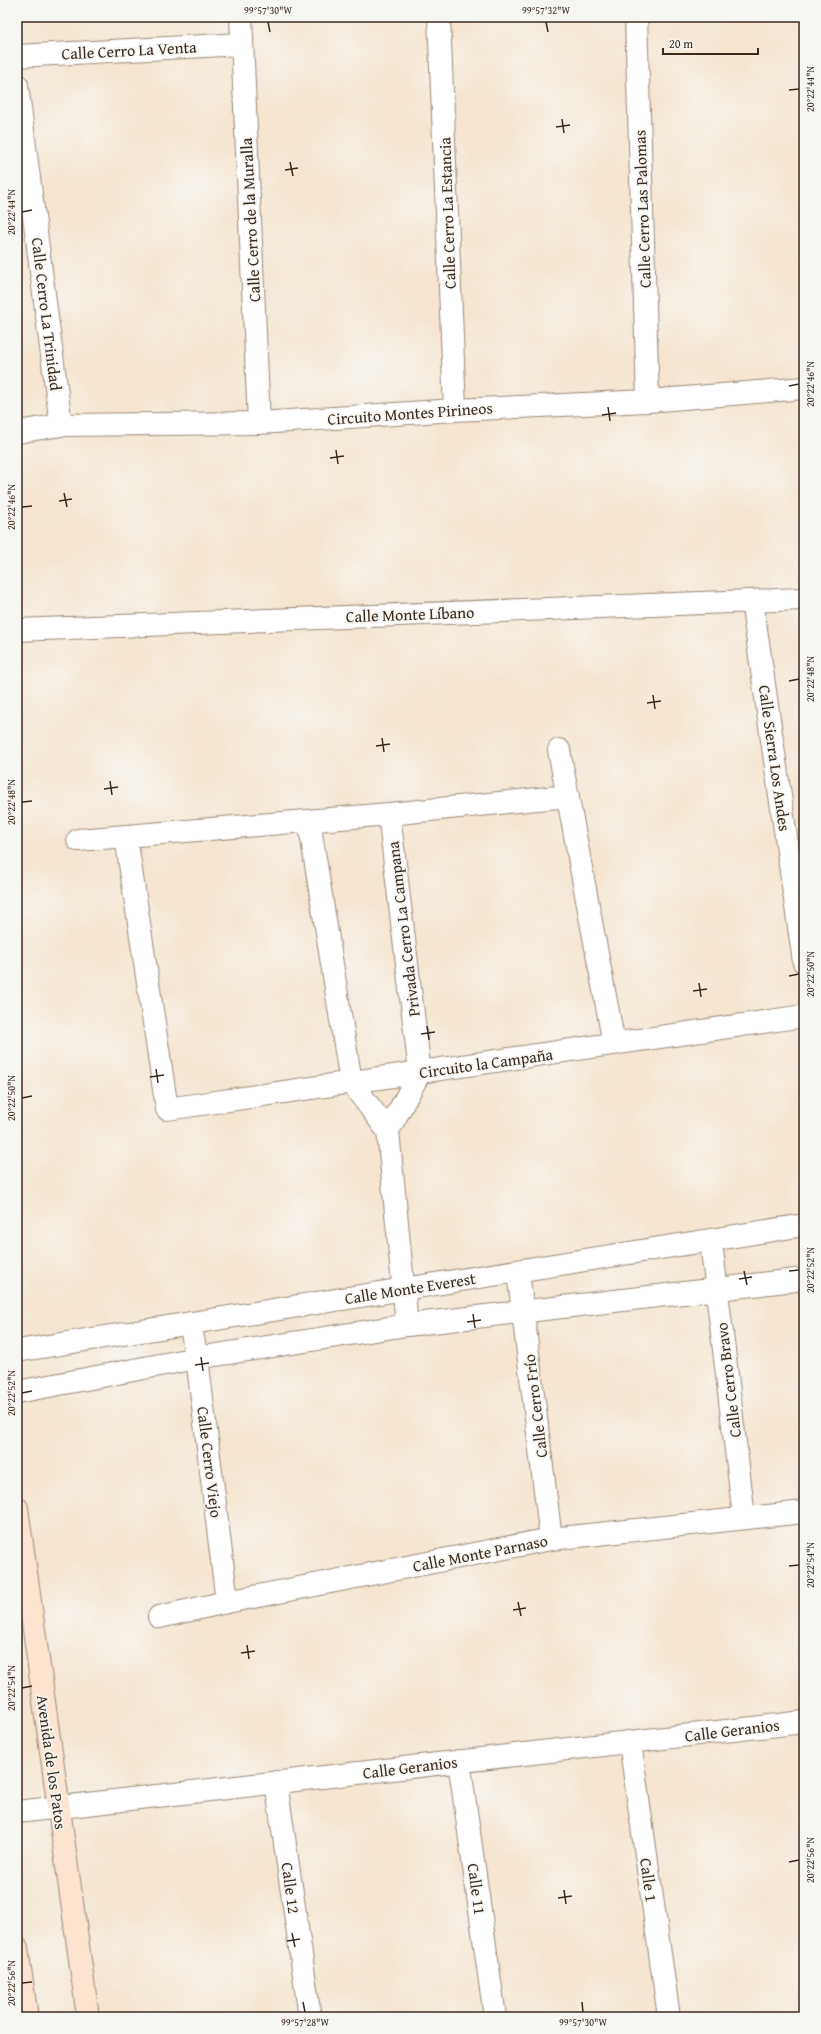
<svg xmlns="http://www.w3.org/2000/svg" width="821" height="2034" font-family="'Gentium Book Plus',serif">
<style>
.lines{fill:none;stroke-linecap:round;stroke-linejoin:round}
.street-casing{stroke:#988878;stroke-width:24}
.secondary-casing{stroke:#988878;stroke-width:24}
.street{stroke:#fff;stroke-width:22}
.secondary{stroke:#fde4d0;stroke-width:22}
.ticks{fill:none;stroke:#3b2a1e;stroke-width:1.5}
.labels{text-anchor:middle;stroke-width:3.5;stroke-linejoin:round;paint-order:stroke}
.street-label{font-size:16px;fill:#3b2a1e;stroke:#f6f6f2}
.neatline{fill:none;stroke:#3b2a1e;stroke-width:1.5}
.ticks-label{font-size:10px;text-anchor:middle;fill:#3b2a1e}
</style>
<rect width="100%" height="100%" fill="#f6f6f2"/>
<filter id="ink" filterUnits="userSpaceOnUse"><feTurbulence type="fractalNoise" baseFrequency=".025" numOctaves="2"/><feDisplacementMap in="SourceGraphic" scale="8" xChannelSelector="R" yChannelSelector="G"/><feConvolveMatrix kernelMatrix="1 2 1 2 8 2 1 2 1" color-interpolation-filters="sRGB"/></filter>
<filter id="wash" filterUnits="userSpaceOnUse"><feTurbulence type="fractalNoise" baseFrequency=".012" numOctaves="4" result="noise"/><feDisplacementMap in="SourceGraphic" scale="16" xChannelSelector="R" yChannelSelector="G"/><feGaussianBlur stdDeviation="0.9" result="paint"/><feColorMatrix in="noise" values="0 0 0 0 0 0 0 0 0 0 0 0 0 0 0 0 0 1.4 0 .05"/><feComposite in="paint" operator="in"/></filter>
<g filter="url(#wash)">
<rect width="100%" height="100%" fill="#f5e5d1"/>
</g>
<g filter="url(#ink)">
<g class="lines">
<defs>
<path id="street" d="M 241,17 L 259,423
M 439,17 L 455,410
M 636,17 L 648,401
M 17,56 L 242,44
M 17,85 L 61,425
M 17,432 L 61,425 L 259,423 L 455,410 L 648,401 L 804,388
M 752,601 L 804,962
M 17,630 L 804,599
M 559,750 L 614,1044
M 309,821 L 351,1082 L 388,1131 L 407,1325
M 126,837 L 167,1109 L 804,1016
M 78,840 L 389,814 L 568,796
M 388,1131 L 420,1072 L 389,814
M 711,1242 L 744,1517
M 518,1272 L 551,1539
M 190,1323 L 197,1358 L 227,1602
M 17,1351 L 804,1225
M 17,1392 L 197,1358 L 407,1325 L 804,1279
M 159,1617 L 227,1602 L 551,1539 L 804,1512
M 630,1742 L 669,2017
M 459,1761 L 495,2017
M 276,1782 L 310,2017
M 17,1812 L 804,1722"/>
<path id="secondary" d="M 17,1508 L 88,2017
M 17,1948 L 27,2017"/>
</defs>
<!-- street casing -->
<use href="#street" class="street-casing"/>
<!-- secondary casing -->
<use href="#secondary" class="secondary-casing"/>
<!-- street -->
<use href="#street" class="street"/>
<!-- secondary -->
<use href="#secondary" class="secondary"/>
</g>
</g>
<!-- ticks -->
<path class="ticks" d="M 268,22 L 270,32M 546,22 L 548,32M 789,90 L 799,89M 562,119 L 564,133M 556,127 L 570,125M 290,162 L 293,176M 285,170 L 298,168M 22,212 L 32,210M 789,386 L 799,384M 608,407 L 610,421M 602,415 L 616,413M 336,450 L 338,464M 330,458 L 344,456M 64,493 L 67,507M 59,501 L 72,499M 22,507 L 32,506M 789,681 L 799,679M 653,695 L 655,709M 647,703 L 661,701M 382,738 L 384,752M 376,746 L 390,744M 110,781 L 112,795M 104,789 L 118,787M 22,802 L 32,801M 789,976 L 799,974M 699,983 L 701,997M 693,991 L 707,989M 427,1026 L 429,1040M 421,1034 L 435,1032M 156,1069 L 158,1083M 150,1077 L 164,1075M 22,1098 L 32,1096M 744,1271 L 747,1285M 789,1271 L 799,1270M 739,1279 L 752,1277M 473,1314 L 475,1328M 467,1322 L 481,1320M 201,1357 L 203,1371M 195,1365 L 209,1363M 22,1393 L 32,1391M 789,1566 L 799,1565M 518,1602 L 521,1616M 513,1610 L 526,1608M 247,1645 L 249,1659M 241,1653 L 255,1651M 22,1688 L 32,1686M 789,1862 L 799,1860M 564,1890 L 566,1904M 558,1898 L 572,1896M 292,1933 L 295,1947M 287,1941 L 300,1939M 22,1983 L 32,1982M 303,2002 L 305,2012M 582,2002 L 583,2012"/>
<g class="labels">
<!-- street labels -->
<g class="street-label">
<text transform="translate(129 50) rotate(-3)" y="6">Calle Cerro La Venta</text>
<text transform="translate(642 209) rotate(-92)" y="6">Calle Cerro Las Palomas</text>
<text transform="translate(447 213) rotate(-92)" y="6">Calle Cerro La Estancia</text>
<text transform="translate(250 220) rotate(-93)" y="6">Calle Cerro de la Muralla</text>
<text transform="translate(47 314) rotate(83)" y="6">Calle Cerro La Trinidad</text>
<text transform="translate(410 413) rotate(-4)" y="6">Circuito Montes Pirineos</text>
<text transform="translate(410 614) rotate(-2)" y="6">Calle Monte Líbano</text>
<text transform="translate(775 758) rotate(82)" y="6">Calle Sierra Los Andes</text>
<text transform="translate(403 929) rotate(-97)" y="6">Privada Cerro La Campana</text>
<text transform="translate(486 1063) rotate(-8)" y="6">Circuito la Campaña</text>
<text transform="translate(410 1288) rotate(-9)" y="6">Calle Monte Everest</text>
<text transform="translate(728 1380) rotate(-97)" y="6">Calle Cerro Bravo</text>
<text transform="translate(535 1406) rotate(-97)" y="6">Calle Cerro Frío</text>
<text transform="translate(210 1462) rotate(83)" y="6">Calle Cerro Viejo</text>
<text transform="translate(480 1553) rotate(-11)" y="6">Calle Monte Parnaso</text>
<text transform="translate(732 1730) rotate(-7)" y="6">Calle Geranios</text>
<text transform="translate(52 1762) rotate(82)" y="6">Avenida de los Patos</text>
<text transform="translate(410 1767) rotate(-7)" y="6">Calle Geranios</text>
<text transform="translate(649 1880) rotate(82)" y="6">Calle 1</text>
<text transform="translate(291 1888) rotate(82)" y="6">Calle 12</text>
<text transform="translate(477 1889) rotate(82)" y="6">Calle 11</text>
</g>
</g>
<!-- margin -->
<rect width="821" height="2034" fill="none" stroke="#f6f6f2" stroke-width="44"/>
<!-- scale -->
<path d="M663 48v6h95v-6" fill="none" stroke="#3b2a1e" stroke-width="2"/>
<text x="669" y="48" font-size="12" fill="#3b2a1e" stroke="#f6f6f2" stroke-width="3" paint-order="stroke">20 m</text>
<rect x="22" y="22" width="777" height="1990" class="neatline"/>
<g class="ticks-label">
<text x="268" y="14">99°57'30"W</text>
<text x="546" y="14">99°57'32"W</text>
<text transform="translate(810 89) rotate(-90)" y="4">20°22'44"N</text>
<text transform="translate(11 212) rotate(-90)" y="4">20°22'44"N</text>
<text transform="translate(810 384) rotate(-90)" y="4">20°22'46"N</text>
<text transform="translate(11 507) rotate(-90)" y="4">20°22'46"N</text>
<text transform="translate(810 679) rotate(-90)" y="4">20°22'48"N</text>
<text transform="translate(11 802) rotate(-90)" y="4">20°22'48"N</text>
<text transform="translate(810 974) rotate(-90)" y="4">20°22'50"N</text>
<text transform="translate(11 1098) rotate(-90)" y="4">20°22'50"N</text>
<text transform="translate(810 1270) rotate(-90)" y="4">20°22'52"N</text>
<text transform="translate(11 1393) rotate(-90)" y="4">20°22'52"N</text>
<text transform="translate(810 1565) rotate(-90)" y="4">20°22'54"N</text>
<text transform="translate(11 1688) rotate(-90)" y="4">20°22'54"N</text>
<text transform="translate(810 1860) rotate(-90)" y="4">20°22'56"N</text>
<text transform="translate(11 1983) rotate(-90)" y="4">20°22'56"N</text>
<text x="305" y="2026">99°57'28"W</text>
<text x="583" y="2026">99°57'30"W</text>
</g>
</svg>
